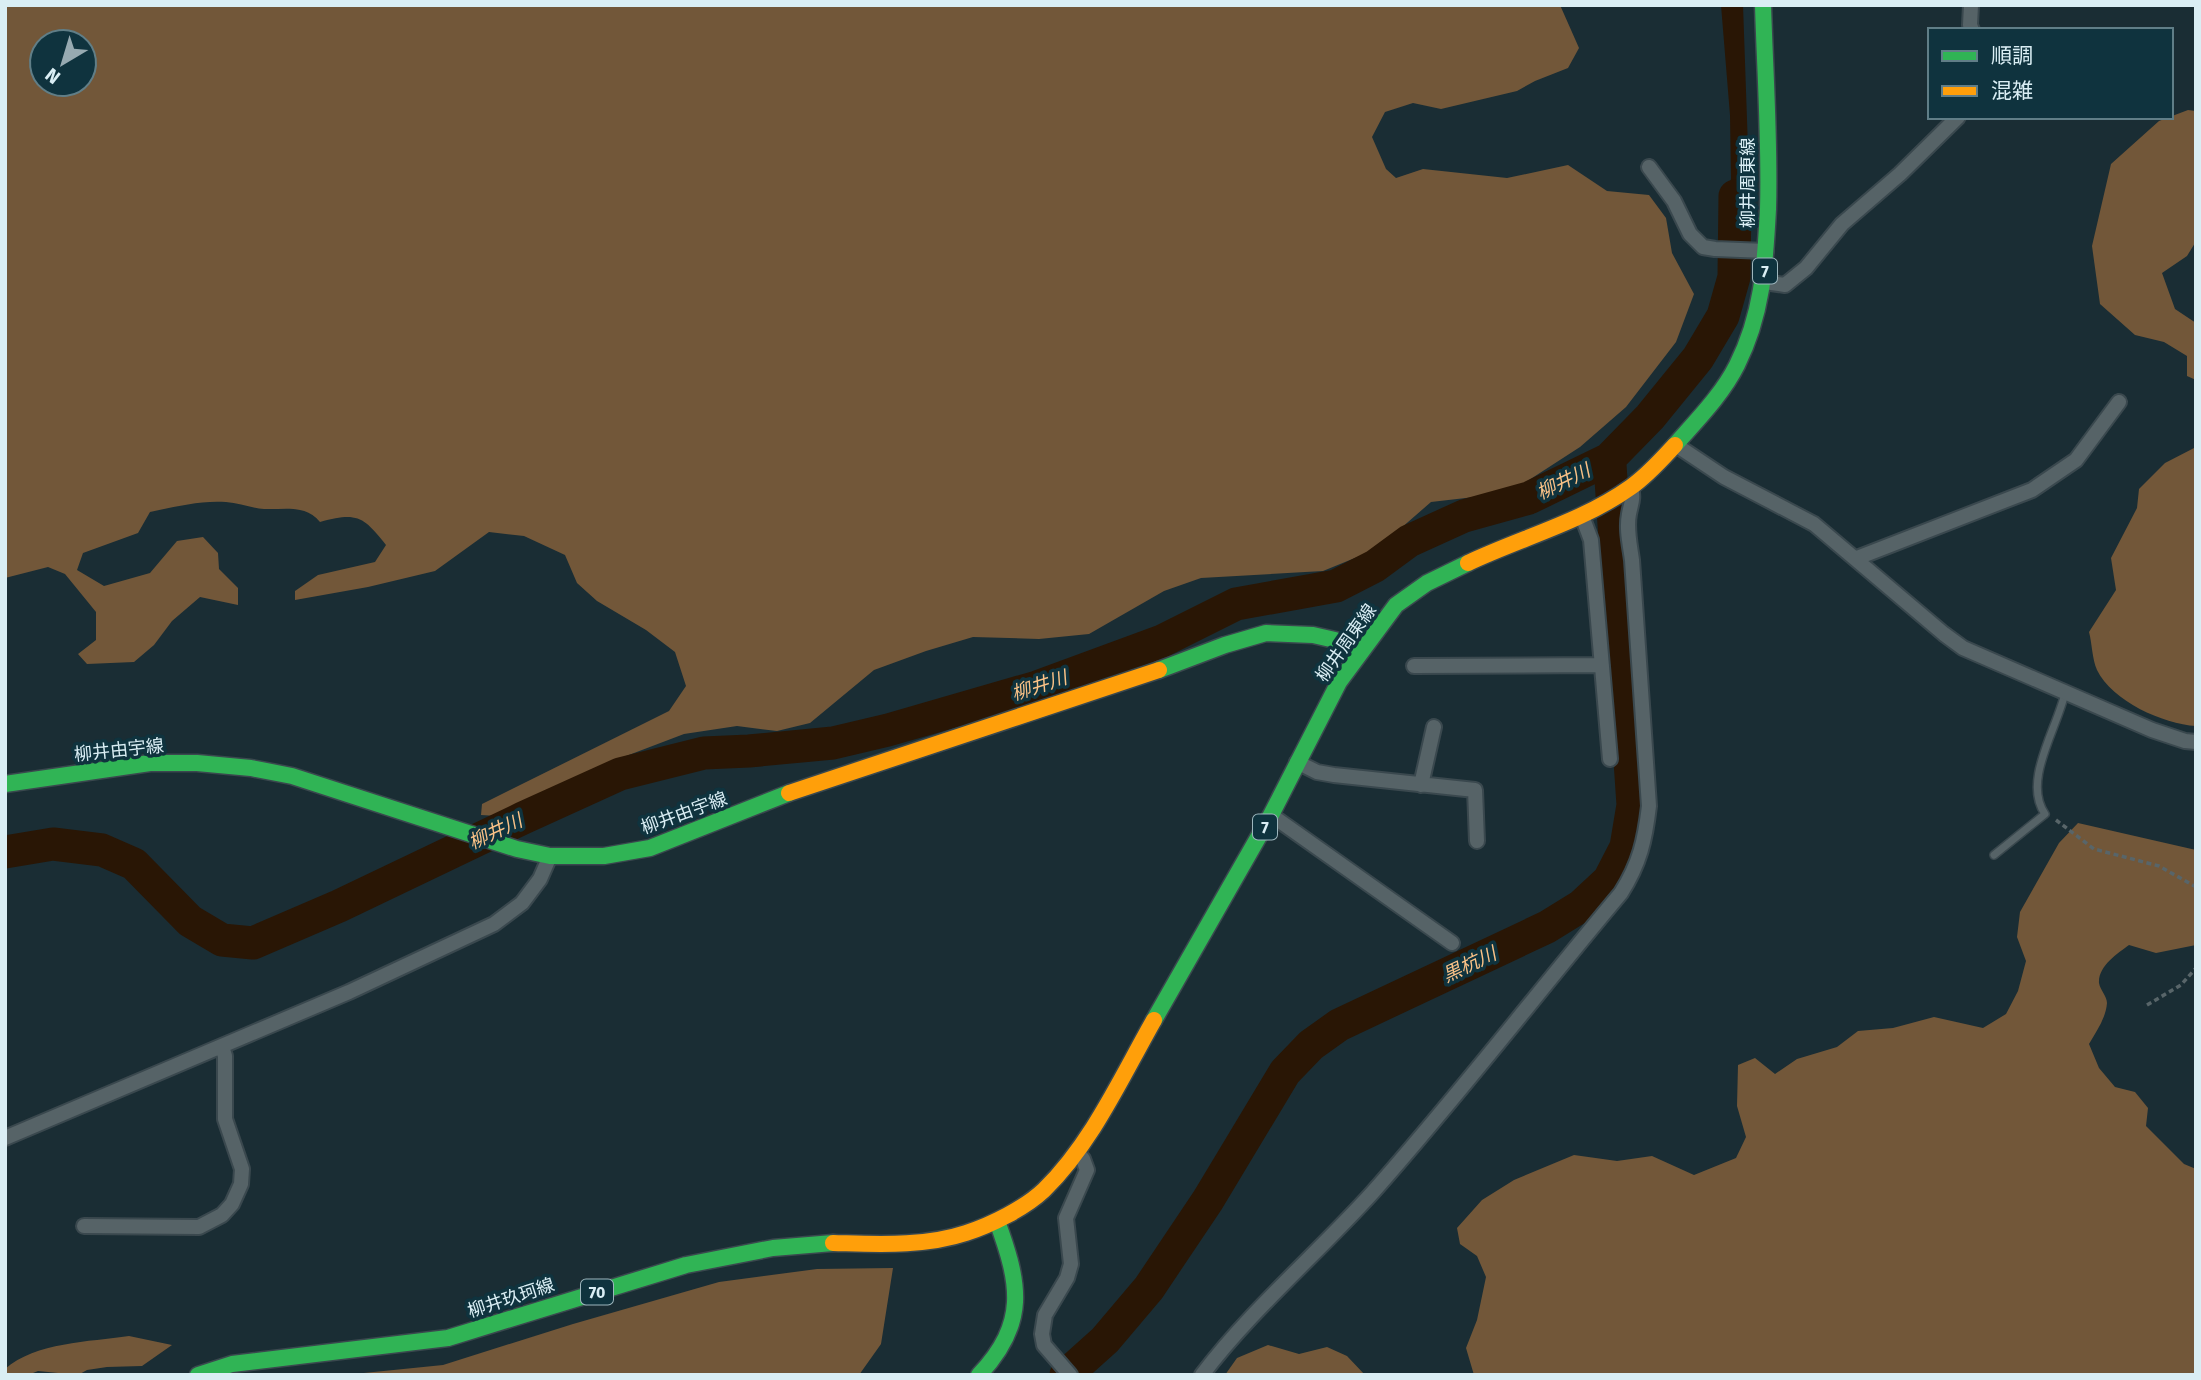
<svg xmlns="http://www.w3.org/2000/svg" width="2201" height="1380" font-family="'Fira Sans','Noto Sans JP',sans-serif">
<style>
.forest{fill:#725739;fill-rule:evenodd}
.water{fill:#291605}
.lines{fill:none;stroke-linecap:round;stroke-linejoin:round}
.river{stroke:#291605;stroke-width:33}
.lane-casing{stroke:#3a484e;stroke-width:10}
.street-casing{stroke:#3a484e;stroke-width:18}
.fast-casing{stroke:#3a484e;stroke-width:19}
.slow-casing{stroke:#3a484e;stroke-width:19}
.path{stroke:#586569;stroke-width:3.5;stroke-dasharray:5 3.5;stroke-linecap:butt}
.lane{stroke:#566367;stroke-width:7}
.street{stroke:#566367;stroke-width:14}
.fast{stroke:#30b455;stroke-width:16}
.slow{stroke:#ff9f0a;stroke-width:16}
.labels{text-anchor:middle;stroke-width:7;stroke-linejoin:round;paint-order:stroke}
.shield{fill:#0f333e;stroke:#9db6bd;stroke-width:2}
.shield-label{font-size:16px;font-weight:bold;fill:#daeef4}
.street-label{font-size:18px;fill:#daeef4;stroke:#0f333e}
.water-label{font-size:19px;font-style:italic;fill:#fac287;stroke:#0f333e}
</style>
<rect width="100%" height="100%" fill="#1a2d34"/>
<!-- forest -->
<path class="forest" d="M 5,5 L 1560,5 L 1579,48 L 1568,68 L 1535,81 L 1517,91 L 1441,109 L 1413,103 L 1385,112 L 1372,137 L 1386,169 L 1396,178 L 1423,169 L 1507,178 L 1568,165 L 1607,191 L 1649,195 L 1666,218 L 1672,253 L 1694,294 L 1676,342 L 1626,407 L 1580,447 L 1509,493 L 1431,502 L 1377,549 L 1323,571 L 1201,578 L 1164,591 L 1089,634 L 1039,639 L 973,637 L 926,651 L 874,670 L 810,723 L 777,731 L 737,726 L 684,734 L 613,761 L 497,816 L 481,815 L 482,804 L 669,711 L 686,686 L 675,652 L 646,630 L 597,601 L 577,583 L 565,555 L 524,536 L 489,532 L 435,571 L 368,587 L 295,600 L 295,591 L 318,575 L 375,562 L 386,545 C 363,516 357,512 320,522 C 305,504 285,510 264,509 C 251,508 239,503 226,502 C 201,500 174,507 150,512 L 138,533 L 83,553 L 77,570 L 104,586 L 150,573 L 177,541 L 203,537 L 218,553 L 219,569 L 238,588 L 238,605 L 200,597 L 172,621 L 154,645 L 134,662 L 87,664 L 78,654 L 96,640 L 96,612 L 65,574 L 48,567 L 5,578 ZM 84,42 L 84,84 L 42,84 L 42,42 Z
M 2188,110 L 2196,111 L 2195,243 L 2187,256 L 2162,273 L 2175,309 L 2196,323 L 2196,380 L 2187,376 L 2187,356 L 2164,342 L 2135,335 L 2100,304 L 2092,246 L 2111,164 L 2159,121 Z
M 2196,447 L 2196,726 C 2163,724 2112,701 2097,670 C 2092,659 2092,643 2089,632 L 2116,590 L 2111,558 L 2137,508 L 2139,489 L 2165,463 Z
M 2078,823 L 2196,850 L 2196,945 L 2156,953 L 2129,945 C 2118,953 2098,966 2099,983 C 2100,990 2107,996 2107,1003 C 2106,1018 2096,1032 2089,1044 L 2099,1068 L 2115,1087 L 2135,1092 L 2148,1108 L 2146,1126 L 2184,1164 L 2196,1169 L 2196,1375 L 1474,1375 L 1466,1348 L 1477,1320 L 1486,1277 L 1477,1256 L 1460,1244 L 1457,1228 L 1482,1200 L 1514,1180 L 1574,1155 L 1617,1161 L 1652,1156 L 1694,1175 L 1736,1158 L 1746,1137 L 1737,1106 L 1738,1065 L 1755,1058 L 1775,1074 L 1797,1059 L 1837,1047 L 1858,1031 L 1893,1028 L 1934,1017 L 1983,1028 L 2006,1014 L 2018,991 L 2026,961 L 2017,937 L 2020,912 L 2059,843 Z
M 893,1268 L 881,1344 L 859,1375 L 344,1375 L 443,1365 L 573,1324 L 719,1282 L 817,1269 Z
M 129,1336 L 172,1345 L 142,1366 L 107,1367 L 87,1370 L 78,1375 L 38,1371 L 28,1375 L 5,1375 L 5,1369 C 36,1342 89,1342 129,1336 Z
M 1268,1345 L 1299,1354 L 1327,1347 L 1347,1356 L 1365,1375 L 1225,1375 L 1237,1358 Z"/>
<!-- water -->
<path class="water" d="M 1721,5 L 1743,5 L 1749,177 L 1747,241 L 1723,240 L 1731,178 L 1730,115 Z"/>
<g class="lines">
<!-- river -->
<path class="river" d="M 5,852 L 53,844 L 102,850 L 134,864 L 190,921 L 222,940 L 253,943 L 339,906 L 523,818 L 620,774 L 704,753 L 749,751 L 833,743 L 888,730 L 1037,687 L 1162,641 L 1236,604 L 1336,586 L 1375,566 L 1409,541 L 1464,516 L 1529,498 L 1609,459 L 1650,417 L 1698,358 L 1723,316 L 1734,277 L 1735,196
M 1066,1375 L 1105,1340 L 1149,1288 L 1208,1200 L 1285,1072 L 1311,1045 L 1339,1025 L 1547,927 L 1581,906 L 1609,880 L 1626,847 L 1633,805 L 1610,465"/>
<defs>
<path id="lane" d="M 1994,855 L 2045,814 C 2022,781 2057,729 2065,693"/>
<path id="street" d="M 1971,5 L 1970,25 L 1972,30
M 1649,167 L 1674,201 L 1690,234 L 1703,247 L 1715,249 L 1766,251
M 1764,282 L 1785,285 L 1806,268 L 1842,224 L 1900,174 L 1958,117
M 1676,445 L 1724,477 L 1814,524 L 1944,634 L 1963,648 L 2152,730 L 2185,741 L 2196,742
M 1582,516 L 1591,540 L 1610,759
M 1857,558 L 2032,490 L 2076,460 L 2119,402
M 1414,666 L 1602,665
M 1297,762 L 1317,772 L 1334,775 L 1475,790 L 1477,841
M 1421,785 L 1434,727
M 1271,815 L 1452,943
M 5,1138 L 349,992 L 494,924 L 522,903 L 540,879 L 550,856
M 84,1226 L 199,1227 L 222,1215 L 232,1204 L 241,1184 L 242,1169 L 225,1119 L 225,1056 L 222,1047
M 1070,1375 L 1044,1345 L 1042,1334 L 1045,1315 L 1067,1278 L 1071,1264 L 1066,1218 L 1087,1170 L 1083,1159 L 1077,1152
M 1202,1375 C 1251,1310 1318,1253 1373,1192 C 1459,1095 1538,992 1621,893 C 1640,863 1645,840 1649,806 L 1632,560 C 1630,545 1626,529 1629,514 C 1631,503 1634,499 1631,487"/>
<path id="fast" d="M 1675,445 C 1697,420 1722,395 1737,365 C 1763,313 1765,265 1768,209 C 1770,141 1765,73 1763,5
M 1159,670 L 1225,645 L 1266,633 L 1313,635 L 1335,640 L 1357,656
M 5,784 L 150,763 L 197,763 L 251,768 L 292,776 L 517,849 L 550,856 L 604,856 L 650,848 L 789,793
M 1154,1020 L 1271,815 L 1339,682 L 1396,605 L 1427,583 L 1468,563
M 198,1375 L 232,1364 L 448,1338 L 686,1265 L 773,1248 L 833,1243
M 979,1375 C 1028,1323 1020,1284 997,1221"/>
<path id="slow" d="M 1468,563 C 1523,537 1582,522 1631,487 C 1648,475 1661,460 1675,445
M 789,793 L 1159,670
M 833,1243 C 876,1244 924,1247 966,1233 C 991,1225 1025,1208 1044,1190 C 1092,1143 1121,1078 1154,1020"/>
</defs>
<!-- lane casing -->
<use href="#lane" class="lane-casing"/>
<!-- street casing -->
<use href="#street" class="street-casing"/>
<!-- fast casing -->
<use href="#fast" class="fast-casing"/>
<!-- slow casing -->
<use href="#slow" class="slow-casing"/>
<!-- path -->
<path class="path" d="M 2056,820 L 2094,849 L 2159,866 L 2196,887
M 2147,1005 L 2181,985 L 2196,968"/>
<!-- lane -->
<use href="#lane" class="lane"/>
<!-- street -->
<use href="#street" class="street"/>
<!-- fast -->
<use href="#fast" class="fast"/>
<!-- slow -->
<use href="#slow" class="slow"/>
</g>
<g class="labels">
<!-- shield labels -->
<g class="shield">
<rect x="1753" y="258.5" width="24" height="25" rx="5"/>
<rect x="1253" y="814.5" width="24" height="25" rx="5"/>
<rect x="581" y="1279.5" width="32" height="25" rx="5"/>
</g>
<g class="shield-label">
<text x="1765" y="277">7</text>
<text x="1265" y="833">7</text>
<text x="597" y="1298">70</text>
</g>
<!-- street labels -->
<g class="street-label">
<text transform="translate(1748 183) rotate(-90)" y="6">柳井周東線</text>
<text transform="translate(1346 643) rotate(-55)" y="6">柳井周東線</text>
<text transform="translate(119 750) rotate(-6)" y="6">柳井由宇線</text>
<text transform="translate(684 813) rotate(-20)" y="6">柳井由宇線</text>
<text transform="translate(511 1298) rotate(-18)" y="6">柳井玖珂線</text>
</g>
<!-- water labels -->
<g class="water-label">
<text transform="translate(1563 481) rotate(-26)" y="7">柳井川</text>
<text transform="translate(1039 685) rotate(-18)" y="7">柳井川</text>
<text transform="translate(495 831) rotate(-25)" y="7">柳井川</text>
<text transform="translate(1469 964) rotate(-25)" y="7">黒杭川</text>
</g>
</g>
<!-- border -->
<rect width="2201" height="1380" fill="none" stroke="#daeef4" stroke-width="14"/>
<!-- legend -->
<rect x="1928" y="28" width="245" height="91" fill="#0f333e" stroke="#607e87" stroke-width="2"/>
<rect x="1942" y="51" width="35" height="10" fill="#30b455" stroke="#607e87" stroke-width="2"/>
<text x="1991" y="63" font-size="21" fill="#daeef4">順調</text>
<rect x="1942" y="86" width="35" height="10" fill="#ff9f0a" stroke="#607e87" stroke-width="2"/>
<text x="1991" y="98" font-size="21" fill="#daeef4">混雑</text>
<!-- north arrow -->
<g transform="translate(63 63) rotate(218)"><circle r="33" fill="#0f333e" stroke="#607e87" stroke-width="2"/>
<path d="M0-5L12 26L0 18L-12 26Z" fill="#97aab1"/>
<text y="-10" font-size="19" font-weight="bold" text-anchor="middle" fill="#daeef4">N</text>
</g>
</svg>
